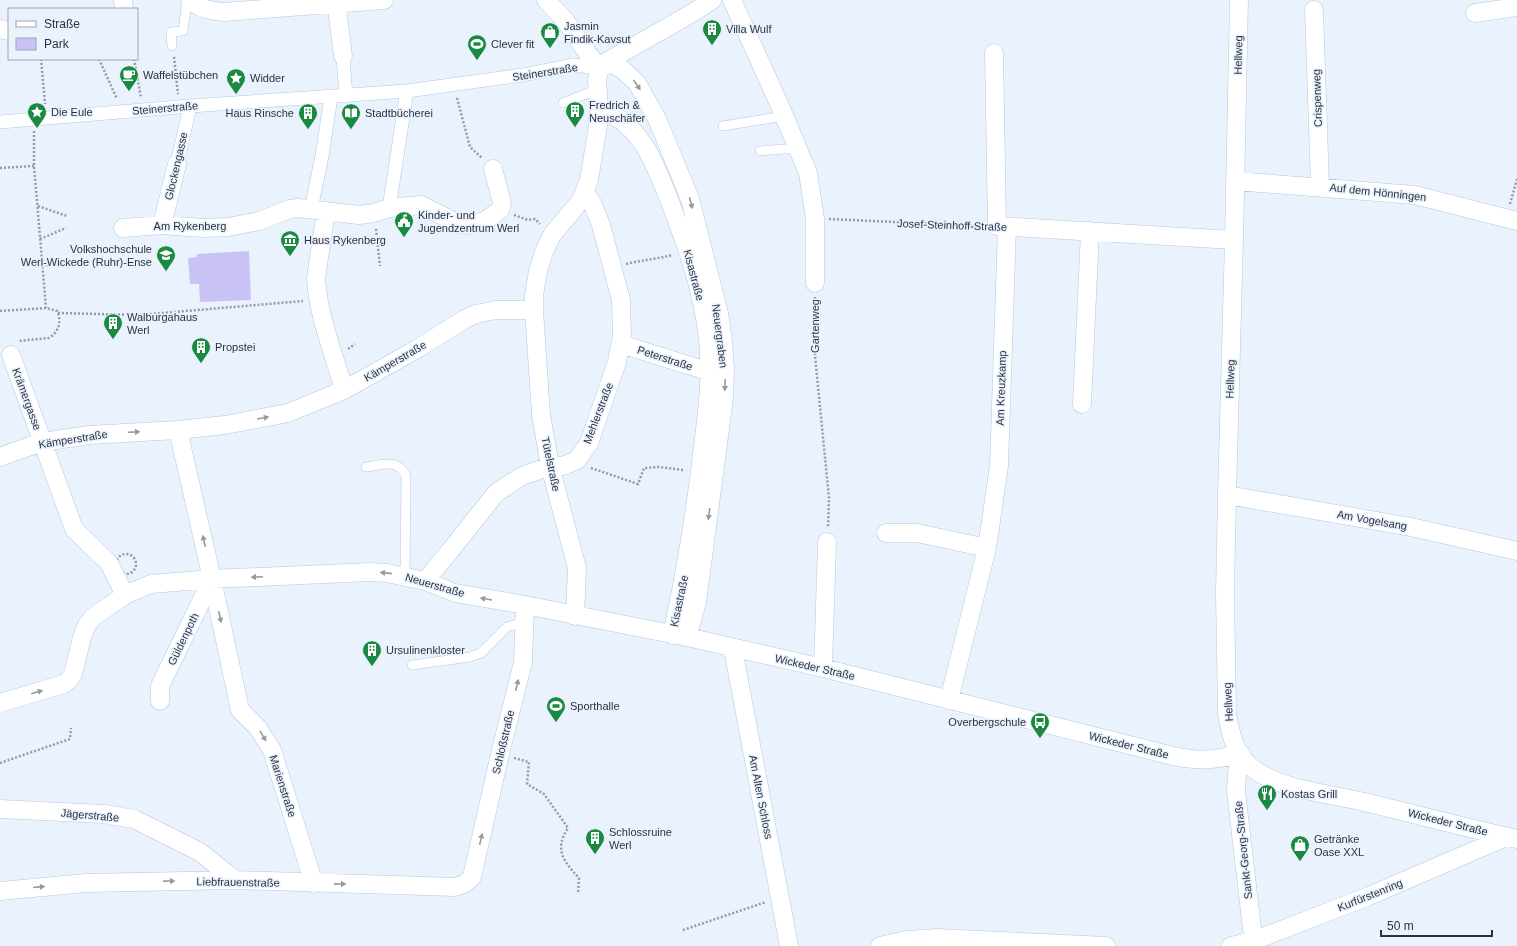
<svg xmlns="http://www.w3.org/2000/svg" width="1517" height="946" font-family="Arial,sans-serif">
<style>
.green{fill:#c9c3f5}
.lines{fill:none;stroke-linecap:round;stroke-linejoin:round}
.service-casing{stroke:#b2c9e2;stroke-width:10}
.pedestrian-casing{stroke:#b2c9e2;stroke-width:14}
.minor-casing{stroke:#b2c9e2;stroke-width:19}
.path{stroke:#939ca6;stroke-width:2.5;stroke-dasharray:2 2;stroke-linecap:butt}
.service{stroke:#fff;stroke-width:9}
.pedestrian{stroke:#fff;stroke-width:13}
.minor{stroke:#fff;stroke-width:18}
.oneway{fill:#959a9e}
.labels{text-anchor:middle;stroke-width:3;stroke-linejoin:round;paint-order:stroke}
.poi-label{font-size:11px;fill:#2b343e;stroke:#e9f2fd;text-anchor:start}
.street-label{font-size:11px;fill:#2b343e;stroke:#e9f2fd}
</style>
<rect width="100%" height="100%" fill="#e9f2fd"/>
<!-- green -->
<path class="green" d="M 249,251 L 251,300 L 200,302 L 199,284 L 190,284 L 188,258 L 197,257 L 197,254 Z"/>
<g class="lines">
<defs>
<path id="service" d="M 172,46 L 171,32 L 183,31 L 187,0
M 563,103 L 598,89
M 723,126 L 784,116
M 760,151 L 797,148
M 366,467 C 383,465 397,458 406,476 L 405,576
M 412,665 L 470,657 L 481,653 L 507,627 L 524,622"/>
<path id="pedestrian" d="M 343,56 L 346,96
M 0,122 L 190,106 L 407,91 L 523,75 L 572,65 L 600,68
M 177,164 L 190,106
M 389,208 L 407,91
M 311,209 L 322,156 L 331,97"/>
<path id="minor" d="M 123,0 L 124,9
M 190,0 C 200,9 211,11 224,12 L 384,0
M 336,0 L 343,56
M 546,0 L 565,20 L 588,54 L 600,68
M 732,0 L 780,106 L 808,173 L 815,219 L 815,283
M 1239,0 L 1234,240 L 1227,495 L 1225,592 L 1227,713 C 1230,733 1235,754 1251,767 C 1277,789 1331,794 1364,802 C 1415,814 1466,828 1517,839
M 1314,10 L 1320,186
M 1475,13 L 1517,7
M 0,29 L 9,31
M 994,53 L 997,226 L 1234,240
M 608,61 L 623,70 L 637,83 L 658,121 L 690,199 L 719,313 L 723,341 L 725,369 L 724,398 L 697,602 L 687,637
M 599,107 C 641,126 652,157 668,197 C 686,243 703,291 708,339 C 712,378 707,415 702,454 C 695,515 685,575 672,635
M 1235,181 L 1415,195 L 1517,221
M 326,211 L 316,278 C 318,316 334,354 344,390
M 162,225 L 177,164
M 123,228 L 162,225 L 204,228 L 228,227 L 259,221 L 290,209 L 298,208 L 359,215 L 374,213 L 389,208 L 421,205 L 459,224 L 468,225 L 485,221 L 500,210 L 502,203 L 493,169
M 621,344 L 710,372
M 11,355 L 74,529 L 109,563 L 125,595
M 1082,404 L 1090,231
M 178,430 L 212,579 L 240,710 L 258,728 L 272,750 L 314,884
M 0,457 L 16,451 L 43,442 L 89,435 L 178,430 L 225,425 L 288,413 L 344,390 L 417,349 L 465,319 L 476,314 L 496,310 L 534,310
M 1227,495 L 1411,527 L 1517,551
M 886,533 L 917,533 L 987,548
M 425,581 L 450,551 L 496,493 L 522,476 L 550,466 L 563,466 L 577,460 L 589,443 L 617,362 L 622,335 L 621,300 L 601,225 L 593,205 L 585,192
M 575,616 L 577,568 L 550,466 L 541,415 L 534,310 L 534,295 L 538,271 L 544,252 L 552,235 L 581,200 L 589,180 L 598,126 L 599,107 L 597,80 L 600,68 L 608,61 L 694,12 L 712,0
M 733,649 L 789,946
M 823,668 L 827,542
M 949,700 L 987,548 L 999,466 L 1007,227
M 160,701 L 160,686 L 212,579
M 0,703 L 64,684 L 69,680 L 73,674 L 82,637 L 87,625 L 93,617 L 125,595 L 151,584 L 212,579 L 370,572 L 387,573 L 425,581 L 455,593 L 525,605 L 687,637 L 823,668 L 1173,756 C 1201,762 1213,760 1241,754
M 1241,754 L 1237,773 L 1236,791 L 1254,946
M 0,809 L 104,814 L 134,819 L 200,852 L 235,880
M 0,891 L 86,883 L 235,880 L 455,887 L 464,884 L 472,877 L 500,754 L 523,662 L 525,605
M 880,946 L 907,940 L 937,938 L 1106,946
M 1231,946 L 1253,941 L 1369,896 L 1506,837"/>
</defs>
<!-- service casing -->
<use href="#service" class="service-casing"/>
<!-- pedestrian casing -->
<use href="#pedestrian" class="pedestrian-casing"/>
<!-- minor casing -->
<use href="#minor" class="minor-casing"/>
<!-- path -->
<path class="path" d="M 174,57 L 178,94
M 41,59 L 45,104
M 99,59 L 117,99
M 134,59 L 141,98
M 457,98 L 470,147 L 482,158
M 34,131 L 34,166 L 46,308
M 0,168 L 34,166
M 1510,204 L 1517,179
M 38,206 L 67,216
M 514,215 L 528,220 L 535,219 L 540,224
M 829,219 L 982,226
M 376,229 L 380,266
M 40,239 L 66,228
M 626,264 C 642,260 657,259 672,255
M 42,266 L 69,263
M 815,297 L 815,356 L 829,498 L 828,528
M 0,311 L 46,308 L 57,311 C 62,321 59,332 49,338 L 18,341
M 58,313 L 139,315 L 303,301
M 348,349 L 355,344
M 591,468 L 638,484 L 644,468 L 658,467 L 684,470
M116 564a10 10 0 1 1 20 0a10 10 0 1 1-20 0Z
M 514,758 L 529,762 L 527,784 L 544,794 L 568,828 C 554,849 563,861 579,878 L 578,894
M 0,763 L 70,739 L 71,728
M 683,930 L 766,902"/>
<!-- service -->
<use href="#service" class="service"/>
<!-- pedestrian -->
<use href="#pedestrian" class="pedestrian"/>
<!-- minor -->
<use href="#minor" class="minor"/>
</g>
<!-- one-way arrows -->
<defs><path id="oneway-solid" d="M-6-.8H1V-3.2L6.5 0L1 3.2V.8H-6Z"/></defs>
<g class="oneway">
<use href="#oneway-solid" transform="translate(637 85) rotate(56)"/>
<use href="#oneway-solid" transform="translate(691 203) rotate(75)"/>
<use href="#oneway-solid" transform="translate(725 385) rotate(92)"/>
<use href="#oneway-solid" transform="translate(263 418) rotate(-10)"/>
<use href="#oneway-solid" transform="translate(134 432) rotate(-3)"/>
<use href="#oneway-solid" transform="translate(709 514) rotate(98)"/>
<use href="#oneway-solid" transform="translate(204 541) rotate(-103)"/>
<use href="#oneway-solid" transform="translate(386 573) rotate(-174)"/>
<use href="#oneway-solid" transform="translate(257 577) rotate(178)"/>
<use href="#oneway-solid" transform="translate(486 599) rotate(-170)"/>
<use href="#oneway-solid" transform="translate(220 617) rotate(78)"/>
<use href="#oneway-solid" transform="translate(517 685) rotate(-76)"/>
<use href="#oneway-solid" transform="translate(37 692) rotate(-16)"/>
<use href="#oneway-solid" transform="translate(263 736) rotate(58)"/>
<use href="#oneway-solid" transform="translate(481 839) rotate(-77)"/>
<use href="#oneway-solid" transform="translate(169 881) rotate(-1)"/>
<use href="#oneway-solid" transform="translate(340 884) rotate(1)"/>
<use href="#oneway-solid" transform="translate(39 887) rotate(-5)"/>
</g>
<!-- icons -->
<defs>
<symbol id="building-pin" viewBox="-11 -11 22 30"><path d="M0 17L-7.5 6A9.5 9.5 0 1 1 7.5 6Z" fill="#1a8a42" stroke="#e9f2fd"/><path d="M-4-6H4V6H1V3H-1V6H-4ZM-2.5-4.3h1.7v1.8h-1.7ZM.8-4.3h1.7v1.8H.8ZM-2.5-1h1.7V.8h-1.7ZM.8-1h1.7V.8H.8Z" fill="#fff"/></symbol>
<symbol id="shop-pin" viewBox="-11 -11 22 30"><path d="M0 17L-7.5 6A9.5 9.5 0 1 1 7.5 6Z" fill="#1a8a42" stroke="#e9f2fd"/><path d="M-5-2.5h2.3a2.7 3.5 0 0 1 5.4 0H5L5.5 6h-11ZM-1.5-2.5h3a1.5 2.3 0 0 0-3 0Z" fill="#fff"/></symbol>
<symbol id="stadium-pin" viewBox="-11 -11 22 30"><path d="M0 17L-7.5 6A9.5 9.5 0 1 1 7.5 6Z" fill="#1a8a42" stroke="#e9f2fd"/><path d="M0-5a6.5 5 0 1 0 0 10a6.5 5 0 1 0 0-10ZM-3.5-1.8h7v3.6h-7Z" fill="#fff"/></symbol>
<symbol id="cafe-pin" viewBox="-11 -11 22 30"><path d="M0 17L-7.5 6A9.5 9.5 0 1 1 7.5 6Z" fill="#1a8a42" stroke="#e9f2fd"/><path d="M-5.5-4.5H6V0H3Q3 3.5 0 3.5H-2.5Q-5.5 3.5-5.5 0ZM3-3.2v2h1.7v-2ZM-6 4.5H4V6H-6Z" fill="#fff"/></symbol>
<symbol id="sight-pin" viewBox="-11 -11 22 30"><path d="M0 17L-7.5 6A9.5 9.5 0 1 1 7.5 6Z" fill="#1a8a42" stroke="#e9f2fd"/><path d="M0-6L1.8-2.2L6-1.7L2.9 1.2L3.7 5.4L0 3.3L-3.7 5.4L-2.9 1.2L-6-1.7L-1.8-2.2Z" fill="#fff"/></symbol>
<symbol id="library-pin" viewBox="-11 -11 22 30"><path d="M0 17L-7.5 6A9.5 9.5 0 1 1 7.5 6Z" fill="#1a8a42" stroke="#e9f2fd"/><path d="M-6-4Q-3-5.5-.7-3.5V5Q-3 3-6 4ZM6-4Q3-5.5 .7-3.5V5Q3 3 6 4Z" fill="#fff"/></symbol>
<symbol id="civic-pin" viewBox="-11 -11 22 30"><path d="M0 17L-7.5 6A9.5 9.5 0 1 1 7.5 6Z" fill="#1a8a42" stroke="#e9f2fd"/><path d="M-.6-6.5H3V-4.5H.6V-3L4-1V1h2V6H-6V1h2V-1L-.6-3ZM-1.2 2.5V6h2.4V2.5Z" fill="#fff"/></symbol>
<symbol id="museum-pin" viewBox="-11 -11 22 30"><path d="M0 17L-7.5 6A9.5 9.5 0 1 1 7.5 6Z" fill="#1a8a42" stroke="#e9f2fd"/><path d="M0-6L6-3V-2H-6V-3ZM-5-1h2V3h-2ZM-1-1h2V3h-2ZM3-1h2V3H3ZM-6 4H6V6H-6Z" fill="#fff"/></symbol>
<symbol id="university-pin" viewBox="-11 -11 22 30"><path d="M0 17L-7.5 6A9.5 9.5 0 1 1 7.5 6Z" fill="#1a8a42" stroke="#e9f2fd"/><path d="M0-5L7-2L0 1L-7-2ZM-4 1L0 2.5L4 1V4Q0 6-4 4Z" fill="#fff"/></symbol>
<symbol id="bus-pin" viewBox="-11 -11 22 30"><path d="M0 17L-7.5 6A9.5 9.5 0 1 1 7.5 6Z" fill="#1a8a42" stroke="#e9f2fd"/><path d="M-5-6H5V4H4V6H2V4H-2V6H-4V4H-5ZM-3.5-4V0h7V-4ZM-3.5 1.2v1.5H-2V1.2ZM2 1.2v1.5H3.5V1.2Z" fill="#fff"/></symbol>
<symbol id="restaurant-pin" viewBox="-11 -11 22 30"><path d="M0 17L-7.5 6A9.5 9.5 0 1 1 7.5 6Z" fill="#1a8a42" stroke="#e9f2fd"/><path d="M-5-6h1v4h1v-4h1v4h1v-4h1v5L-1.5 .5V6h-2V.5L-5-1ZM5-6V6H3V1.5H1.5Q1.5-4 5-6Z" fill="#fff"/></symbol>
</defs>
<g fill-rule="evenodd">
<use href="#building-pin" x="701" y="18" width="22" height="30"/>
<use href="#shop-pin" x="539" y="21" width="22" height="30"/>
<use href="#stadium-pin" x="466" y="33" width="22" height="30"/>
<use href="#cafe-pin" x="118" y="64" width="22" height="30"/>
<use href="#sight-pin" x="225" y="67" width="22" height="30"/>
<use href="#building-pin" x="564" y="100" width="22" height="30"/>
<use href="#sight-pin" x="26" y="101" width="22" height="30"/>
<use href="#building-pin" x="297" y="102" width="22" height="30"/>
<use href="#library-pin" x="340" y="102" width="22" height="30"/>
<use href="#civic-pin" x="393" y="210" width="22" height="30"/>
<use href="#museum-pin" x="279" y="229" width="22" height="30"/>
<use href="#university-pin" x="155" y="244" width="22" height="30"/>
<use href="#building-pin" x="102" y="312" width="22" height="30"/>
<use href="#building-pin" x="190" y="336" width="22" height="30"/>
<use href="#building-pin" x="361" y="639" width="22" height="30"/>
<use href="#stadium-pin" x="545" y="695" width="22" height="30"/>
<use href="#bus-pin" x="1029" y="711" width="22" height="30"/>
<use href="#restaurant-pin" x="1256" y="783" width="22" height="30"/>
<use href="#building-pin" x="584" y="827" width="22" height="30"/>
<use href="#shop-pin" x="1289" y="834" width="22" height="30"/>
</g>
<g class="labels">
<!-- poi labels -->
<g class="poi-label">
<text x="564" y="30">Jasmin<tspan x="564" dy="13">Findik-Kavsut</tspan></text>
<text x="726" y="33">Villa Wulf</text>
<text x="491" y="48">Clever fit</text>
<text x="143" y="79">Waffelstübchen</text>
<text x="250" y="82">Widder</text>
<text x="589" y="109">Fredrich &amp;<tspan x="589" dy="13">Neuschäfer</tspan></text>
<text x="51" y="116">Die Eule</text>
<text x="294" y="117" text-anchor="end">Haus Rinsche</text>
<text x="365" y="117">Stadtbücherei</text>
<text x="418" y="219">Kinder- und<tspan x="418" dy="13">Jugendzentrum Werl</tspan></text>
<text x="304" y="244">Haus Rykenberg</text>
<text x="152" y="253" text-anchor="end">Volkshochschule<tspan x="152" dy="13">Werl-Wickede (Ruhr)-Ense</tspan></text>
<text x="127" y="321">Walburgahaus<tspan x="127" dy="13">Werl</tspan></text>
<text x="215" y="351">Propstei</text>
<text x="386" y="654">Ursulinenkloster</text>
<text x="570" y="710">Sporthalle</text>
<text x="1026" y="726" text-anchor="end">Overbergschule</text>
<text x="1281" y="798">Kostas Grill</text>
<text x="609" y="836">Schlossruine<tspan x="609" dy="13">Werl</tspan></text>
<text x="1314" y="843">Getränke<tspan x="1314" dy="13">Oase XXL</tspan></text>
</g>
<!-- street labels -->
<g class="street-label">
<text transform="translate(1238 55) rotate(-89)" y="4">Hellweg</text>
<text transform="translate(545 72) rotate(-9)" y="4">Steinerstraße</text>
<text transform="translate(1317 98) rotate(-92)" y="4">Crispenweg</text>
<text transform="translate(165 108) rotate(-5)" y="4">Steinerstraße</text>
<text transform="translate(176 166) rotate(-77)" y="4">Glockengasse</text>
<text transform="translate(1378 192) rotate(6)" y="4">Auf dem Hönningen</text>
<text transform="translate(952 225) rotate(2)" y="4">Josef-Steinhoff-Straße</text>
<text x="190" y="230">Am Rykenberg</text>
<text transform="translate(694 275) rotate(75)" y="4">Kisastraße</text>
<text transform="translate(815 326) rotate(-90)" y="4">Gartenweg</text>
<text transform="translate(720 336) rotate(83)" y="4">Neuergraben</text>
<text transform="translate(665 358) rotate(18)" y="4">Peterstraße</text>
<text transform="translate(395 361) rotate(-30)" y="4">Kämperstraße</text>
<text transform="translate(1230 379) rotate(-88)" y="4">Hellweg</text>
<text transform="translate(1001 388) rotate(-88)" y="4">Am Kreuzkamp</text>
<text transform="translate(27 399) rotate(70)" y="4">Krämergasse</text>
<text transform="translate(598 413) rotate(-69)" y="4">Mehlerstraße</text>
<text transform="translate(73 439) rotate(-9)" y="4">Kämperstraße</text>
<text transform="translate(551 464) rotate(78)" y="4">Tütelstraße</text>
<text transform="translate(1372 520) rotate(10)" y="4">Am Vogelsang</text>
<text transform="translate(435 585) rotate(16)" y="4">Neuerstraße</text>
<text transform="translate(679 601) rotate(-78)" y="4">Kisastraße</text>
<text transform="translate(183 639) rotate(-64)" y="4">Güldenpoth</text>
<text transform="translate(815 667) rotate(13)" y="4">Wickeder Straße</text>
<text transform="translate(1228 702) rotate(-93)" y="4">Hellweg</text>
<text transform="translate(503 742) rotate(-77)" y="4">Schloßstraße</text>
<text transform="translate(1129 745) rotate(14)" y="4">Wickeder Straße</text>
<text transform="translate(283 786) rotate(72)" y="4">Marienstraße</text>
<text transform="translate(761 797) rotate(79)" y="4">Am Alten Schloss</text>
<text transform="translate(90 815) rotate(5)" y="4">Jägerstraße</text>
<text transform="translate(1448 822) rotate(14)" y="4">Wickeder Straße</text>
<text transform="translate(1243 850) rotate(-96)" y="4">Sankt-Georg-Straße</text>
<text transform="translate(238 882) rotate(1)" y="4">Liebfrauenstraße</text>
<text transform="translate(1370 895) rotate(-22)" y="4">Kurfürstenring</text>
</g>
</g>
<!-- legend -->
<rect x="8" y="8" width="130" height="52" fill="#e9f2fd" stroke="#9da6b1"/>
<rect x="16" y="21" width="20" height="6" fill="#ffffff" stroke="#9da6b1"/>
<text x="44" y="28" font-size="12" fill="#2b343e">Straße</text>
<rect x="16" y="38" width="20" height="12" fill="#c9c3f5" stroke="#9da6b1"/>
<text x="44" y="48" font-size="12" fill="#2b343e">Park</text>
<!-- scale -->
<path d="M1381 930v6h111v-6" fill="none" stroke="#2b343e" stroke-width="2"/>
<text x="1387" y="930" font-size="12" fill="#2b343e" stroke="#e9f2fd" stroke-width="3" paint-order="stroke">50 m</text>
</svg>
